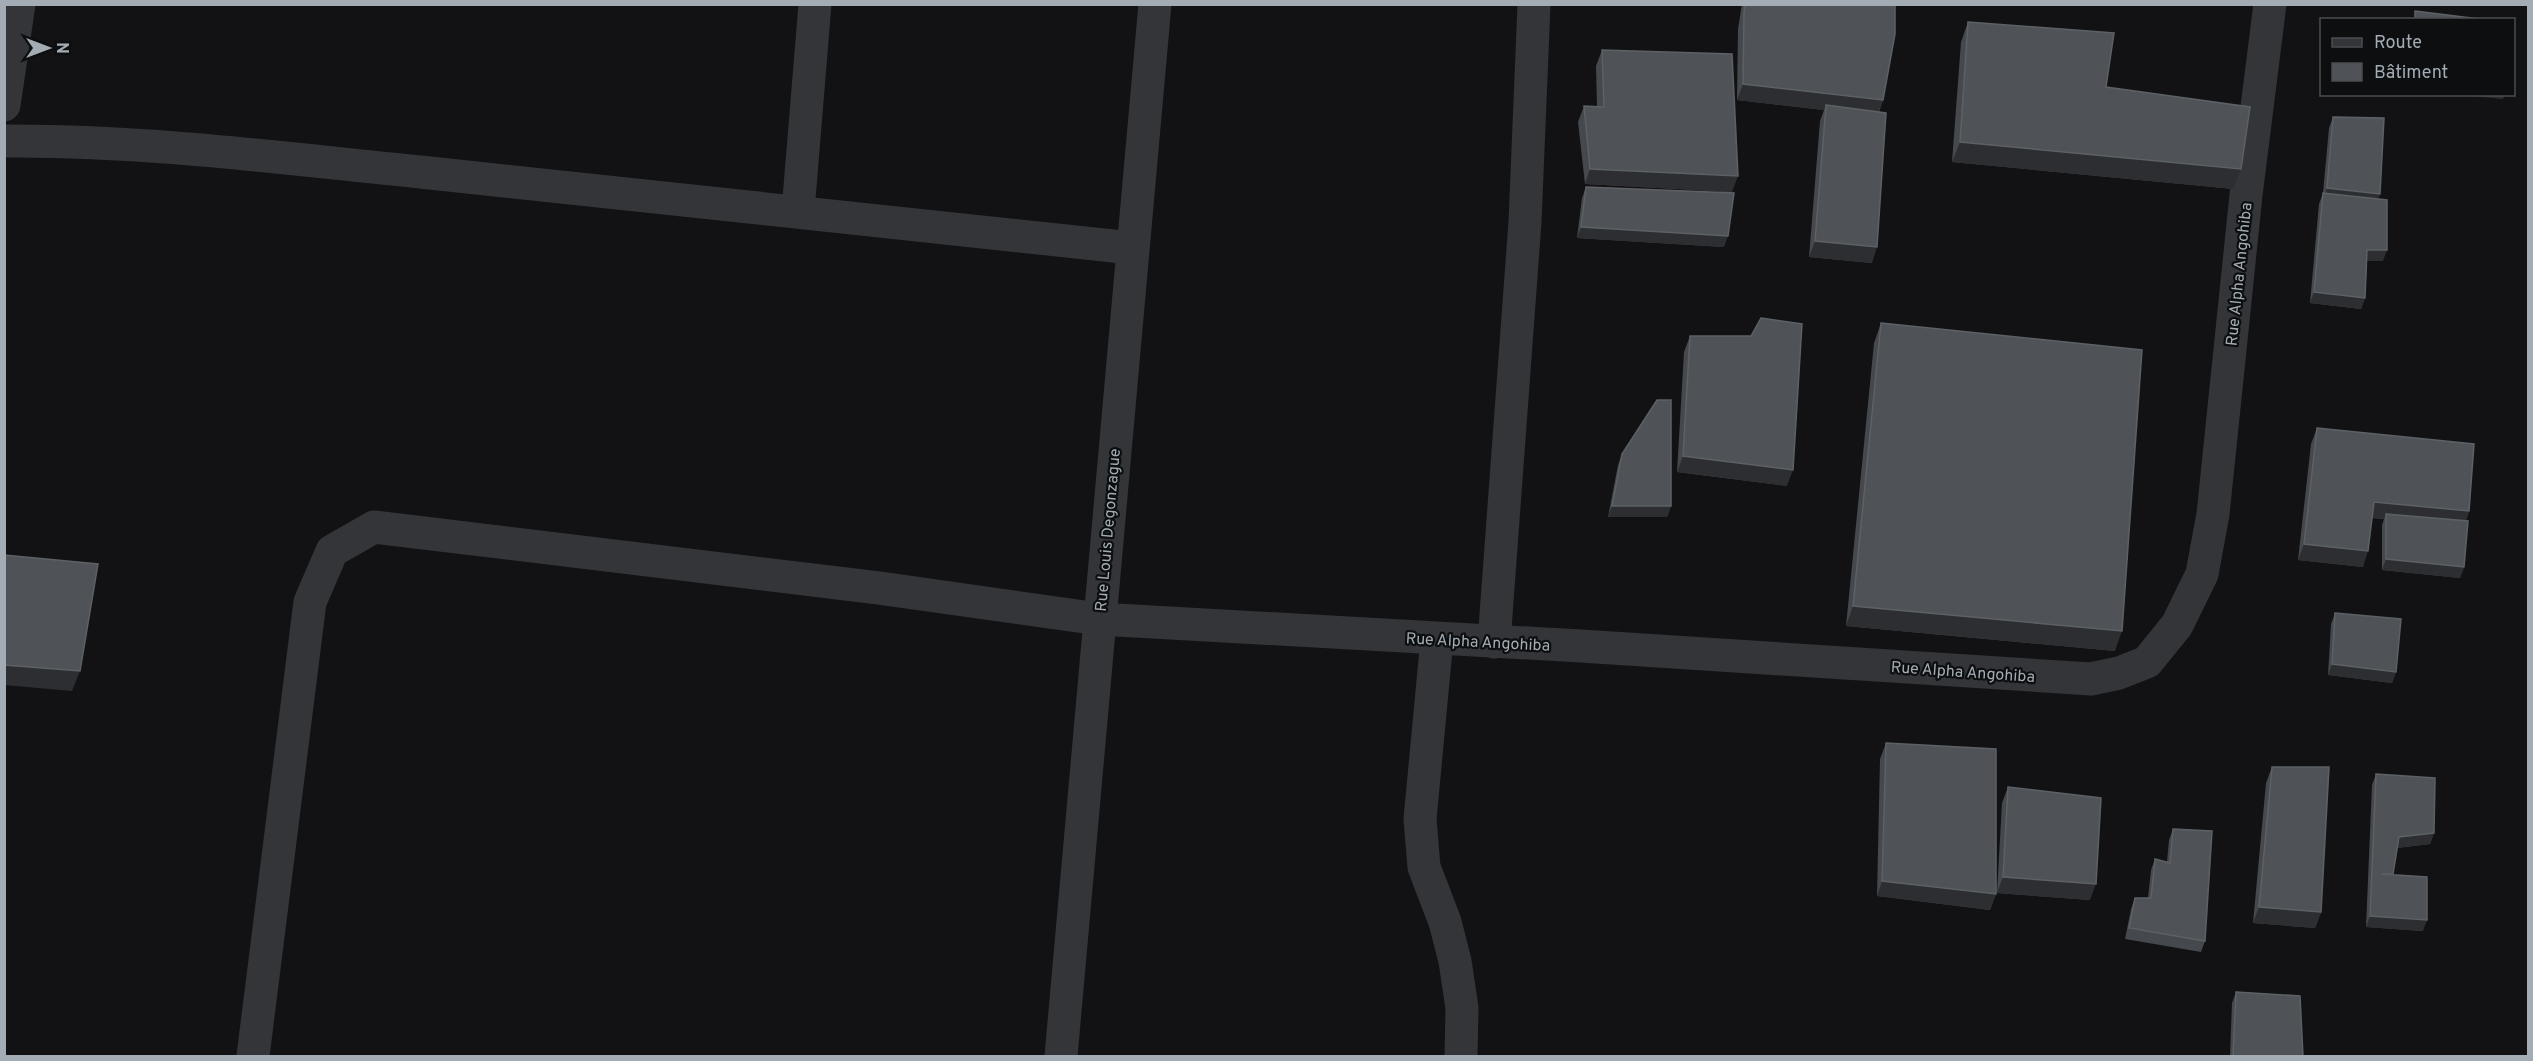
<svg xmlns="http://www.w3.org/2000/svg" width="2533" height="1061" font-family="Overpass,sans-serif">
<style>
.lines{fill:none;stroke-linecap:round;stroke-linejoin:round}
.minor{stroke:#333539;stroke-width:33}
.wall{fill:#45484c}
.shaded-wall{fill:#2c2e31}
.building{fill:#4f5357;stroke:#5c6166;stroke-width:1.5}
.labels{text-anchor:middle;stroke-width:4.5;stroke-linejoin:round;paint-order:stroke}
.street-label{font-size:16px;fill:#a3acb5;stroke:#0d0e0f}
</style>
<rect width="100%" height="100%" fill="#121214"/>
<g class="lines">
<!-- minor -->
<path class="minor" d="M 4,105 L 19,4
M 4,141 C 147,140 289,159 430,173 C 664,196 898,222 1132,248
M 798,211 L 815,4
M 1437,639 L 1420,819 L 1424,867 L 1445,922 L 1455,961 L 1462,1008 L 1461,1056
M 1494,642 L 1525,222 L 1534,4
M 253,1056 L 310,602 L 332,551 L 374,527 L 879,588 L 1099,619 L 1581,646 L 2091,679 L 2119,673 L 2147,662 L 2177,625 L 2202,574 L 2213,514 L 2246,195 L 2270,4
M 1061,1056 L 1155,4"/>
</g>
<!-- wall -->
<path class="wall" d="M 1742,4 L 1895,4 L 1883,100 L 1879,112 L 1872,263 L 1809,257 L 1820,121 L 1824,110 L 1737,100 L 1738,29 Z
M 1968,22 L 2106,87 L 2241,169 L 2234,189 L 1952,162 L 1961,42 Z
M 1602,50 L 1732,192 L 1585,184 L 1578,122 L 1584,106 L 1597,107 L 1596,66 Z
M 2333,117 L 2378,199 L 2383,261 L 2367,261 L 2365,298 L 2361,309 L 2310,303 L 2319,204 L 2323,193 L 2329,128 Z
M 1586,187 L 1724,247 L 1577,238 L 1582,198 Z
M 1881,323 L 2115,651 L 1846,626 L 1874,343 Z
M 1690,336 L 1787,486 L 1677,472 L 1684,352 Z
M 2317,428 L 2469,511 L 2466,521 L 2464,567 L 2460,578 L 2382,570 L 2382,525 L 2384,519 L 2372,518 L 2363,567 L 2298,560 L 2311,444 Z
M 1622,454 L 1671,506 L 1667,517 L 1608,517 L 1618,465 Z
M 2335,613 L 2396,672 L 2392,683 L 2328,675 L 2331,624 Z
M 1886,743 L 1996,894 L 1990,910 L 1877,896 L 1880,759 Z
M 2272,767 L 2321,912 L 2315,928 L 2253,923 L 2266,783 Z
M 2376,774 L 2434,833 L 2430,844 L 2397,848 L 2393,875 L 2423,931 L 2366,927 L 2372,785 Z
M 2008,787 L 2090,900 L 1997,893 L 2002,803 Z
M 2173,829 L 2205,941 L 2201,952 L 2125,939 L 2131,909 L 2135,898 L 2148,898 L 2151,870 L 2155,859 L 2167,862 L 2169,840 Z
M 2236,992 L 2303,1056 L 2230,1056 L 2232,1003 Z"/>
<!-- shaded-wall -->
<path class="shaded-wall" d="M 1743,84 L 1883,100 L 1877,115 L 1826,105 L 1824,110 L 1737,100 Z
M 2455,94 L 2505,94 L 2503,99 Z
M 1960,142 L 2241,169 L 2234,189 L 1952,162 Z
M 1590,169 L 1738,176 L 1732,192 L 1585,184 Z
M 2327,188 L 2380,194 L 2376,205 L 2323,199 Z
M 1581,227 L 1728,236 L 1724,247 L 1577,238 Z
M 1815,241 L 1877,247 L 1872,263 L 1809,257 Z
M 2367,250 L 2387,250 L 2383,261 L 2363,261 Z
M 2314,292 L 2365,298 L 2361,309 L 2310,303 Z
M 1683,456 L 1793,470 L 1787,486 L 1677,472 Z
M 2374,502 L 2469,511 L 2464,527 L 2386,514 L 2384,519 L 2368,517 Z
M 1612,506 L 1671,506 L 1667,517 L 1608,517 Z
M 2304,544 L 2368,551 L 2363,567 L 2298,560 Z
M 2386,559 L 2464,567 L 2460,578 L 2382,570 Z
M 1853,606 L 2122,631 L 2115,651 L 1846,626 Z
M 2332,664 L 2396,672 L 2392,683 L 2328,675 Z
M 4,665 L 80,671 L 72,691 L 4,685 Z
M 2434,833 L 2430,844 L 2395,848 L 2399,837 Z
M 2003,877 L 2096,884 L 2090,900 L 1997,893 Z
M 1882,881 L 1996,894 L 1990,910 L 1877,896 Z
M 2259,907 L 2321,912 L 2315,928 L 2253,923 Z
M 2370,916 L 2427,920 L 2423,931 L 2366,927 Z"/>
<!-- building -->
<path class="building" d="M 1745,4 L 1895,4 L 1895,34 L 1883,100 L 1743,84 L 1744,13 Z
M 2415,11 L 2488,20 L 2415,20 Z
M 1968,22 L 2114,33 L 2106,87 L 2250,107 L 2241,169 L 1960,142 Z
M 1602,50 L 1732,54 L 1738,176 L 1590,169 L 1584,106 L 1604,107 Z
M 1826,105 L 1886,113 L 1877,247 L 1815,241 Z
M 2333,117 L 2384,118 L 2380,194 L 2327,188 Z
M 1586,187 L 1734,193 L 1728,236 L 1581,227 Z
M 2323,193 L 2387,200 L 2387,250 L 2367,250 L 2365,298 L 2314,292 Z
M 1761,318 L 1802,324 L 1793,470 L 1683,456 L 1690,336 L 1751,336 Z
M 1881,323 L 2142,350 L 2122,631 L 1853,606 Z
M 1657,400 L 1671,400 L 1671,506 L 1612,506 L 1622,454 Z
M 2317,428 L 2474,444 L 2469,511 L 2374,502 L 2368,551 L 2304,544 Z
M 2386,514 L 2468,521 L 2464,567 L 2386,559 Z
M 4,555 L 98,564 L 80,671 L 4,665 Z
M 2335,613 L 2401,619 L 2396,672 L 2332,664 Z
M 1886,743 L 1996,749 L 1996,894 L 1882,881 Z
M 2272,767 L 2329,767 L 2321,912 L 2259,907 Z
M 2376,774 L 2435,778 L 2434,833 L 2399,837 L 2393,874 L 2381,874 L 2427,877 L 2427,920 L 2370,916 Z
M 2008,787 L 2101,798 L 2096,884 L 2003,877 Z
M 2173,829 L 2212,831 L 2205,941 L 2129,928 L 2135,898 L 2151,898 L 2155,859 L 2170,863 Z
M 2236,992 L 2300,996 L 2303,1056 L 2233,1056 Z"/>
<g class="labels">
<!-- street labels -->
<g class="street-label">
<text transform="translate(2238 274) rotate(-84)" y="6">Rue Alpha Angohiba</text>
<text transform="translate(1107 530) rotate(-85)" y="6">Rue Louis Degonzague</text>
<text transform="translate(1478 641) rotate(3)" y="6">Rue Alpha Angohiba</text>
<text transform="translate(1963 671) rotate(4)" y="6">Rue Alpha Angohiba</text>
</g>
</g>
<!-- border -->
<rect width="2533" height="1061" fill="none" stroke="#a3acb5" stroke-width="12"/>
<!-- legend -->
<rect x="2320" y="18" width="195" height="78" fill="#0d0e0f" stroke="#494d51" stroke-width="1.5"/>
<rect x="2332" y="38" width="30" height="9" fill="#333539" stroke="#494d51" stroke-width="1.5"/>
<text x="2374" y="48" font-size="18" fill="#a3acb5">Route</text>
<rect x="2332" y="63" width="30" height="18" fill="#4f5357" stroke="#494d51" stroke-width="1.5"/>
<text x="2374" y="78" font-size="18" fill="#a3acb5">Bâtiment</text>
<!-- north arrow -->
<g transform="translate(48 48) rotate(90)" stroke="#0d0e0f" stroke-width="4.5" paint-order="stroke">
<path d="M0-4.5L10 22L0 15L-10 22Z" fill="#a3acb5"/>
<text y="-9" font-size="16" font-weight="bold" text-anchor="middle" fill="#a3acb5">N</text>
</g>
</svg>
